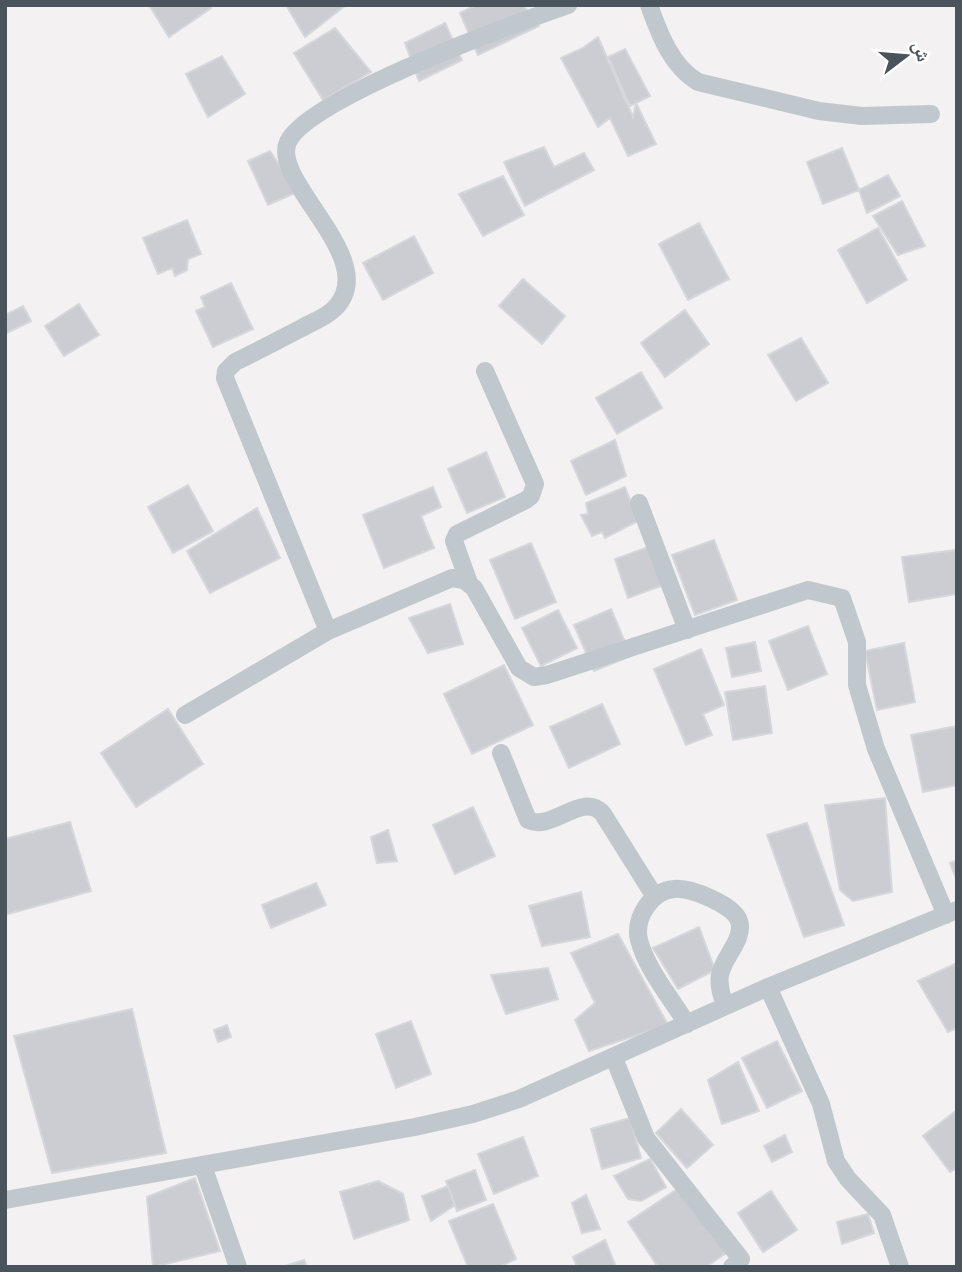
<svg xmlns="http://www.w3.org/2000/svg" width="962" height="1272" font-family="Overpass,'Noto Naskh Arabic',sans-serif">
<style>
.building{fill:#cbcdd3;stroke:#d5d7dc;stroke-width:2}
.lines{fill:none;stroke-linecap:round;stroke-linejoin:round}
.street{stroke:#c0c8ce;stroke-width:18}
</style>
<rect width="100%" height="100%" fill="#f3f1f1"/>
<!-- building -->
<path class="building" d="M 149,5 L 210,5 L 211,8 L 169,37 Z
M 286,5 L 346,5 L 305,37 Z
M 476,5 L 523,5 L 539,26 L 478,55 L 460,13 Z
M 445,23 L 462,60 L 419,81 L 405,43 Z
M 335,28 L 371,72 L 323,100 L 294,53 Z
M 598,37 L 633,117 L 636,103 L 656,144 L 628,156 L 610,118 L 598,127 L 561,58 L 583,48 Z
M 625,49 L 650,96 L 630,106 L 608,57 Z
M 222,56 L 245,94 L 208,117 L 186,74 Z
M 544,147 L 554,167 L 584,153 L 594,170 L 525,206 L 504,162 Z
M 842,148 L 859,190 L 823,204 L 807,162 Z
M 270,151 L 297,192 L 268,205 L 248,161 Z
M 888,175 L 900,196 L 867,213 L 859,190 Z
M 503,176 L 524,215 L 483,236 L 459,194 Z
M 902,201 L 925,246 L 898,255 L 873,216 Z
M 187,220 L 201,254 L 188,259 L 187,270 L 175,276 L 172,268 L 158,274 L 143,238 Z
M 699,223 L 729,279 L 688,300 L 659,244 Z
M 878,228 L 907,280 L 867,303 L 838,250 Z
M 414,236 L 433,273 L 383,300 L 363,263 Z
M 523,279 L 565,316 L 542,344 L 499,306 Z
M 231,283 L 253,329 L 213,347 L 196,311 L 205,307 L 201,297 Z
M 79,304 L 99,335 L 64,356 L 45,326 Z
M 23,306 L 31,321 L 5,334 L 5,315 Z
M 685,310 L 709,344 L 665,377 L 641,343 Z
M 801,338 L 828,383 L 796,401 L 768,355 Z
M 641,372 L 662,408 L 617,434 L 596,398 Z
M 615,440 L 626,476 L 586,495 L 571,461 Z
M 486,452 L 505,497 L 467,513 L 448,469 Z
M 188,485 L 213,531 L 173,553 L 148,507 Z
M 433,487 L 441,507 L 421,516 L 434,548 L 384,568 L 363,515 Z
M 625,487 L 638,521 L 605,538 L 602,532 L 592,536 L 581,515 L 588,514 L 586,503 Z
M 257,508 L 280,558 L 210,593 L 187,551 Z
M 714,540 L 737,600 L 695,615 L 672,555 Z
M 531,543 L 556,602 L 515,619 L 490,560 Z
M 651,546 L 664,585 L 628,598 L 615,559 Z
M 956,550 L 957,594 L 909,602 L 902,557 Z
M 450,604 L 463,644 L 428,653 L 409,618 Z
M 611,609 L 631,656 L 594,671 L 574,625 Z
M 558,610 L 577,648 L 541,666 L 522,628 Z
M 808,626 L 827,674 L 788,690 L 769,641 Z
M 755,642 L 761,671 L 732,677 L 726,648 Z
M 904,643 L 915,702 L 877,710 L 865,651 Z
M 701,649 L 724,705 L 703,714 L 712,735 L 686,745 L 654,669 Z
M 504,665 L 533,725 L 472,754 L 444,694 Z
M 765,686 L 772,733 L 733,740 L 725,692 Z
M 602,704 L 620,744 L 569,768 L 550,727 Z
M 168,709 L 203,764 L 136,807 L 101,753 Z
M 957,726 L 957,785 L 923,792 L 911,735 Z
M 885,798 L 892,892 L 853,901 L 840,890 L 825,805 Z
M 473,807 L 495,856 L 455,874 L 433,825 Z
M 70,822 L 91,891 L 5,915 L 5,839 Z
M 807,823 L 844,925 L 804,937 L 767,835 Z
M 388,830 L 397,861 L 377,863 L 371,837 Z
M 957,860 L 957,881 L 950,863 Z
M 316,883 L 326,905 L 271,928 L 262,905 Z
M 581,892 L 590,937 L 542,946 L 529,906 Z
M 699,927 L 715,970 L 678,989 L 653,948 Z
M 618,934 L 668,1025 L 589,1051 L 575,1020 L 595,1003 L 571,953 Z
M 957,963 L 957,1028 L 948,1032 L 918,981 Z
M 548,968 L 558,999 L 506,1014 L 491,975 Z
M 132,1009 L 166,1153 L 52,1173 L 14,1036 Z
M 411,1021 L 431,1074 L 396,1088 L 376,1034 Z
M 227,1025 L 231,1037 L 218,1042 L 214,1030 Z
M 777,1041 L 802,1091 L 767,1108 L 742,1058 Z
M 738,1062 L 759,1111 L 722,1124 L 708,1080 Z
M 681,1109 L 713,1145 L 687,1168 L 656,1133 Z
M 957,1110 L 957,1168 L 950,1172 L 923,1136 Z
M 630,1118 L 641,1158 L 602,1169 L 591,1129 Z
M 785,1135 L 792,1152 L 772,1162 L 764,1146 Z
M 523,1137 L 538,1176 L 494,1194 L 478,1154 Z
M 650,1159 L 666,1187 L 641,1201 L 628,1199 L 614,1176 Z
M 475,1170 L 486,1200 L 457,1211 L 446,1181 Z
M 195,1178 L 220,1251 L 153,1267 L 147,1197 Z
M 378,1181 L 403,1194 L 409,1220 L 354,1239 L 340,1192 Z
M 448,1186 L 455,1205 L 431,1221 L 422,1196 Z
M 682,1186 L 726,1253 L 706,1267 L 658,1267 L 628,1222 Z
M 771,1191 L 797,1230 L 763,1252 L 738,1213 Z
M 586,1195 L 600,1229 L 582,1233 L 572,1203 Z
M 493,1204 L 516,1259 L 499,1267 L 468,1267 L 449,1221 Z
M 868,1214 L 874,1233 L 842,1244 L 837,1222 Z
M 605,1240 L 616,1267 L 577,1267 L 573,1257 Z
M 304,1260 L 307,1267 L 282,1267 Z"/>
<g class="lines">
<!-- street -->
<path class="street" d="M 649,5 C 659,33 671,66 698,82 L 819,111 L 862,116 L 931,114
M 639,503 L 687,630
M 469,583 L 454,541 L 457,534 L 526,500 L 531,496 L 535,484 L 485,371
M 328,631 L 225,378 L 226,371 L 235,362 C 258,351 280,339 302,328 C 312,322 325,318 334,309 C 384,261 270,182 288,142 C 308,98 516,23 568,5
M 185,715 L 328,631 L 452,578 L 464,580 L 474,588 L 519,668 L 534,677 L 547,675 L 808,590 L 842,598 L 857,642 L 857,685 L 876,749 L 946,915
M 501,753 L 528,820 C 552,832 584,790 603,814 L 655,897
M 768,987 L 821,1104 L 836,1161 L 848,1179 L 882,1215 L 900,1267
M 687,1024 C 671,998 647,970 639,940 C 634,918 651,891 674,889 C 690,887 734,905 739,921 C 745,939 723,957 720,975 C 718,986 722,996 725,1006
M 614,1058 L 646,1138 L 741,1259 L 732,1267
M 203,1166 L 238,1267
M 5,1200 L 415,1127 L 473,1114 L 519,1099 L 768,987 L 957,910"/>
</g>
<!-- border -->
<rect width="962" height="1272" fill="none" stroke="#4a545d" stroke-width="14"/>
<!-- north arrow -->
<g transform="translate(906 56) rotate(74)" stroke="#ffffff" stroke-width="5" paint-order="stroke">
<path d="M0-5L12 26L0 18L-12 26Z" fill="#4a545d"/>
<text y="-10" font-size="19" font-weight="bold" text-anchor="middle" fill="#4a545d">ش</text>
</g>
</svg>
